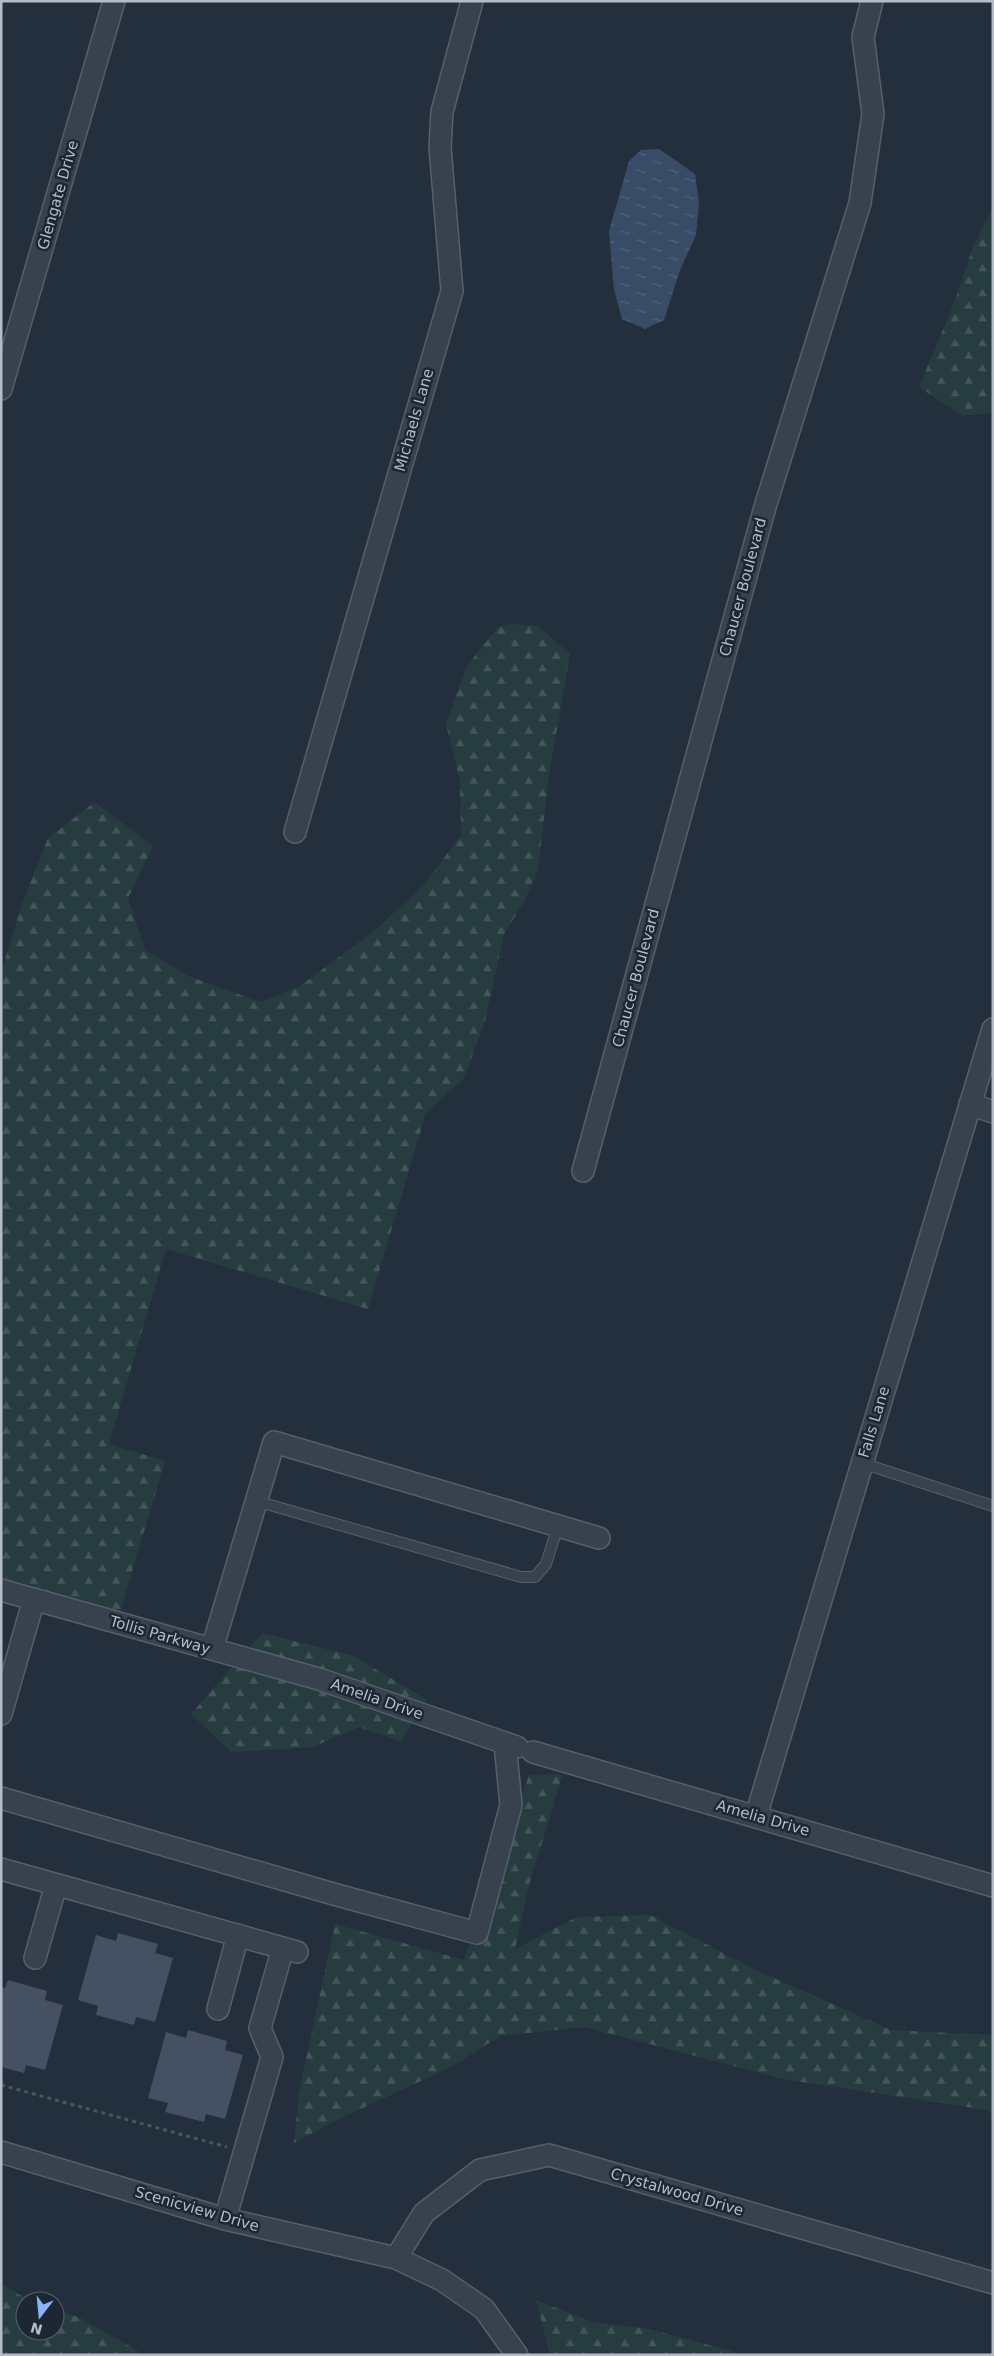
<svg xmlns="http://www.w3.org/2000/svg" width="994" height="2356" font-family="'DejaVu Sans',sans-serif">
<style>
.forest{fill:url(#forest-firs)}
.water{fill:url(#water-ripples)}
.building{fill:#455162}
.lines{fill:none;stroke-linecap:round;stroke-linejoin:round}
.service-casing{stroke:#565f6c;stroke-width:12}
.minor-casing{stroke:#565f6c;stroke-width:24}
.path{stroke:#44595c;stroke-width:3;stroke-dasharray:4 4;stroke-linecap:butt}
.service{stroke:#38414e;stroke-width:10}
.minor{stroke:#38414e;stroke-width:21}
.labels{text-anchor:middle;stroke-width:5;stroke-linejoin:round;paint-order:stroke}
.street-label{font-size:15px;fill:#b4bcc9;stroke:#1d2633}
</style>
<defs>
<pattern id="forest-firs" width="22" height="20" patternUnits="userSpaceOnUse" patternTransform="scale(1.25)"><rect width="22" height="20" fill="#263c3f"/><path d="M5 1l3.5 6h-7zM16 11l3.5 6h-7z" fill="#435659"/></pattern>
<pattern id="water-ripples" width="26" height="14" patternUnits="userSpaceOnUse" patternTransform="scale(1.25)"><rect width="26" height="14" fill="#394c67"/><path d="M2 4q2-2 4 0t4 0M15 11q2-2 4 0t4 0" fill="none" stroke="#53647b"/></pattern>
</defs>
<rect width="100%" height="100%" fill="#242f3e"/>
<!-- forest -->
<path class="forest" d="M 993,208 L 993,410 L 991,413 L 963,416 L 919,387 L 954,303 L 974,244 Z
M 511,624 L 538,626 L 570,654 L 549,775 L 538,870 L 524,902 L 504,934 L 485,1021 L 464,1078 L 426,1113 L 368,1309 L 166,1249 L 109,1444 L 165,1461 L 120,1612 L 1,1577 L 1,973 L 22,904 L 48,838 L 95,802 L 153,846 L 128,898 L 145,950 L 188,976 L 260,1002 L 300,986 L 373,932 L 424,885 L 461,835 L 460,781 L 446,724 L 466,667 L 498,627 Z
M 262,1633 L 354,1656 L 427,1700 L 401,1741 L 359,1727 L 313,1747 L 231,1752 L 191,1714 Z
M 563,1774 L 529,1885 L 515,1949 L 577,1917 L 650,1915 L 758,1971 L 891,2030 L 993,2035 L 993,2114 L 987,2110 L 783,2079 L 584,2027 L 500,2036 L 451,2067 L 339,2119 L 294,2143 L 299,2092 L 335,1924 L 464,1960 L 529,1775 Z
M 1,2283 L 20,2295 L 36,2301 L 25,2301 L 25,2331 L 55,2331 L 55,2308 L 82,2319 L 138,2351 L 138,2355 L 1,2355 Z
M 536,2300 L 593,2322 L 649,2329 L 746,2355 L 550,2355 Z"/>
<!-- water -->
<path class="water" d="M 659,149 L 695,174 L 699,203 L 696,235 L 680,270 L 664,320 L 645,329 L 622,319 L 614,290 L 609,231 L 629,161 L 641,150 Z"/>
<!-- building -->
<path class="building" d="M 118,1933 L 158,1944 L 155,1953 L 173,1958 L 155,2022 L 136,2017 L 134,2025 L 96,2015 L 98,2006 L 78,2000 L 96,1935 L 116,1941 Z
M 8,1980 L 47,1991 L 45,2000 L 63,2005 L 45,2070 L 26,2065 L 24,2073 L 1,2067 L 1,1987 L 5,1988 Z
M 188,2030 L 227,2041 L 225,2050 L 243,2055 L 225,2119 L 206,2114 L 204,2122 L 165,2112 L 168,2103 L 148,2098 L 166,2032 L 186,2038 Z"/>
<g class="lines">
<defs>
<path id="service" d="M 862,1463 L 993,1506
M 256,1501 L 521,1577 L 535,1577 L 546,1564 L 558,1526"/>
<path id="minor" d="M 1,389 L 114,1
M 295,832 L 452,291 L 440,147 L 442,112 L 472,1
M 970,1104 L 993,1112
M 583,1171 L 765,507 L 860,203 L 873,114 L 863,37 L 872,1
M 1,1590 L 319,1679 L 517,1747
M 212,1649 L 274,1442 L 599,1538
M 1,1714 L 34,1599
M 533,1752 L 993,1886
M 1,1798 L 337,1895 L 477,1933 L 511,1805 L 505,1743
M 756,1816 L 993,1029
M 1,1869 L 297,1952
M 35,1958 L 56,1885
M 218,2009 L 238,1935
M 1,2152 L 225,2219 L 396,2258 L 442,2280 L 484,2309 L 517,2355
M 225,2219 L 272,2057 L 260,2028 L 283,1948
M 396,2258 L 424,2213 L 480,2170 L 549,2155 L 993,2283"/>
</defs>
<!-- service casing -->
<use href="#service" class="service-casing"/>
<!-- minor casing -->
<use href="#minor" class="minor-casing"/>
<!-- path -->
<path class="path" d="M 1,2085 L 227,2147"/>
<!-- service -->
<use href="#service" class="service"/>
<!-- minor -->
<use href="#minor" class="minor"/>
</g>
<g class="labels">
<!-- street labels -->
<g class="street-label">
<text transform="translate(58 195) rotate(-74)" y="5">Glengate Drive</text>
<text transform="translate(414 420) rotate(-74)" y="5">Michaels Lane</text>
<text transform="translate(743 587) rotate(-75)" y="5">Chaucer Boulevard</text>
<text transform="translate(636 978) rotate(-75)" y="5">Chaucer Boulevard</text>
<text transform="translate(874 1422) rotate(-73)" y="5">Falls Lane</text>
<text transform="translate(160 1635) rotate(16)" y="5">Tollis Parkway</text>
<text transform="translate(377 1699) rotate(19)" y="5">Amelia Drive</text>
<text transform="translate(763 1818) rotate(16)" y="5">Amelia Drive</text>
<text transform="translate(677 2192) rotate(16)" y="5">Crystalwood Drive</text>
<text transform="translate(197 2209) rotate(16)" y="5">Scenicview Drive</text>
</g>
</g>
<!-- border -->
<rect width="994" height="2356" fill="none" stroke="#b4bcc9" stroke-width="5"/>
<!-- north arrow -->
<g transform="translate(40 2316) rotate(196)"><circle r="24" fill="#1d2633" stroke="#59626f"/>
<path d="M0-4L9 19L0 12L-9 19Z" fill="#8ab4f8"/>
<text y="-8" font-size="14" font-weight="bold" text-anchor="middle" fill="#b4bcc9">N</text>
</g>
</svg>
